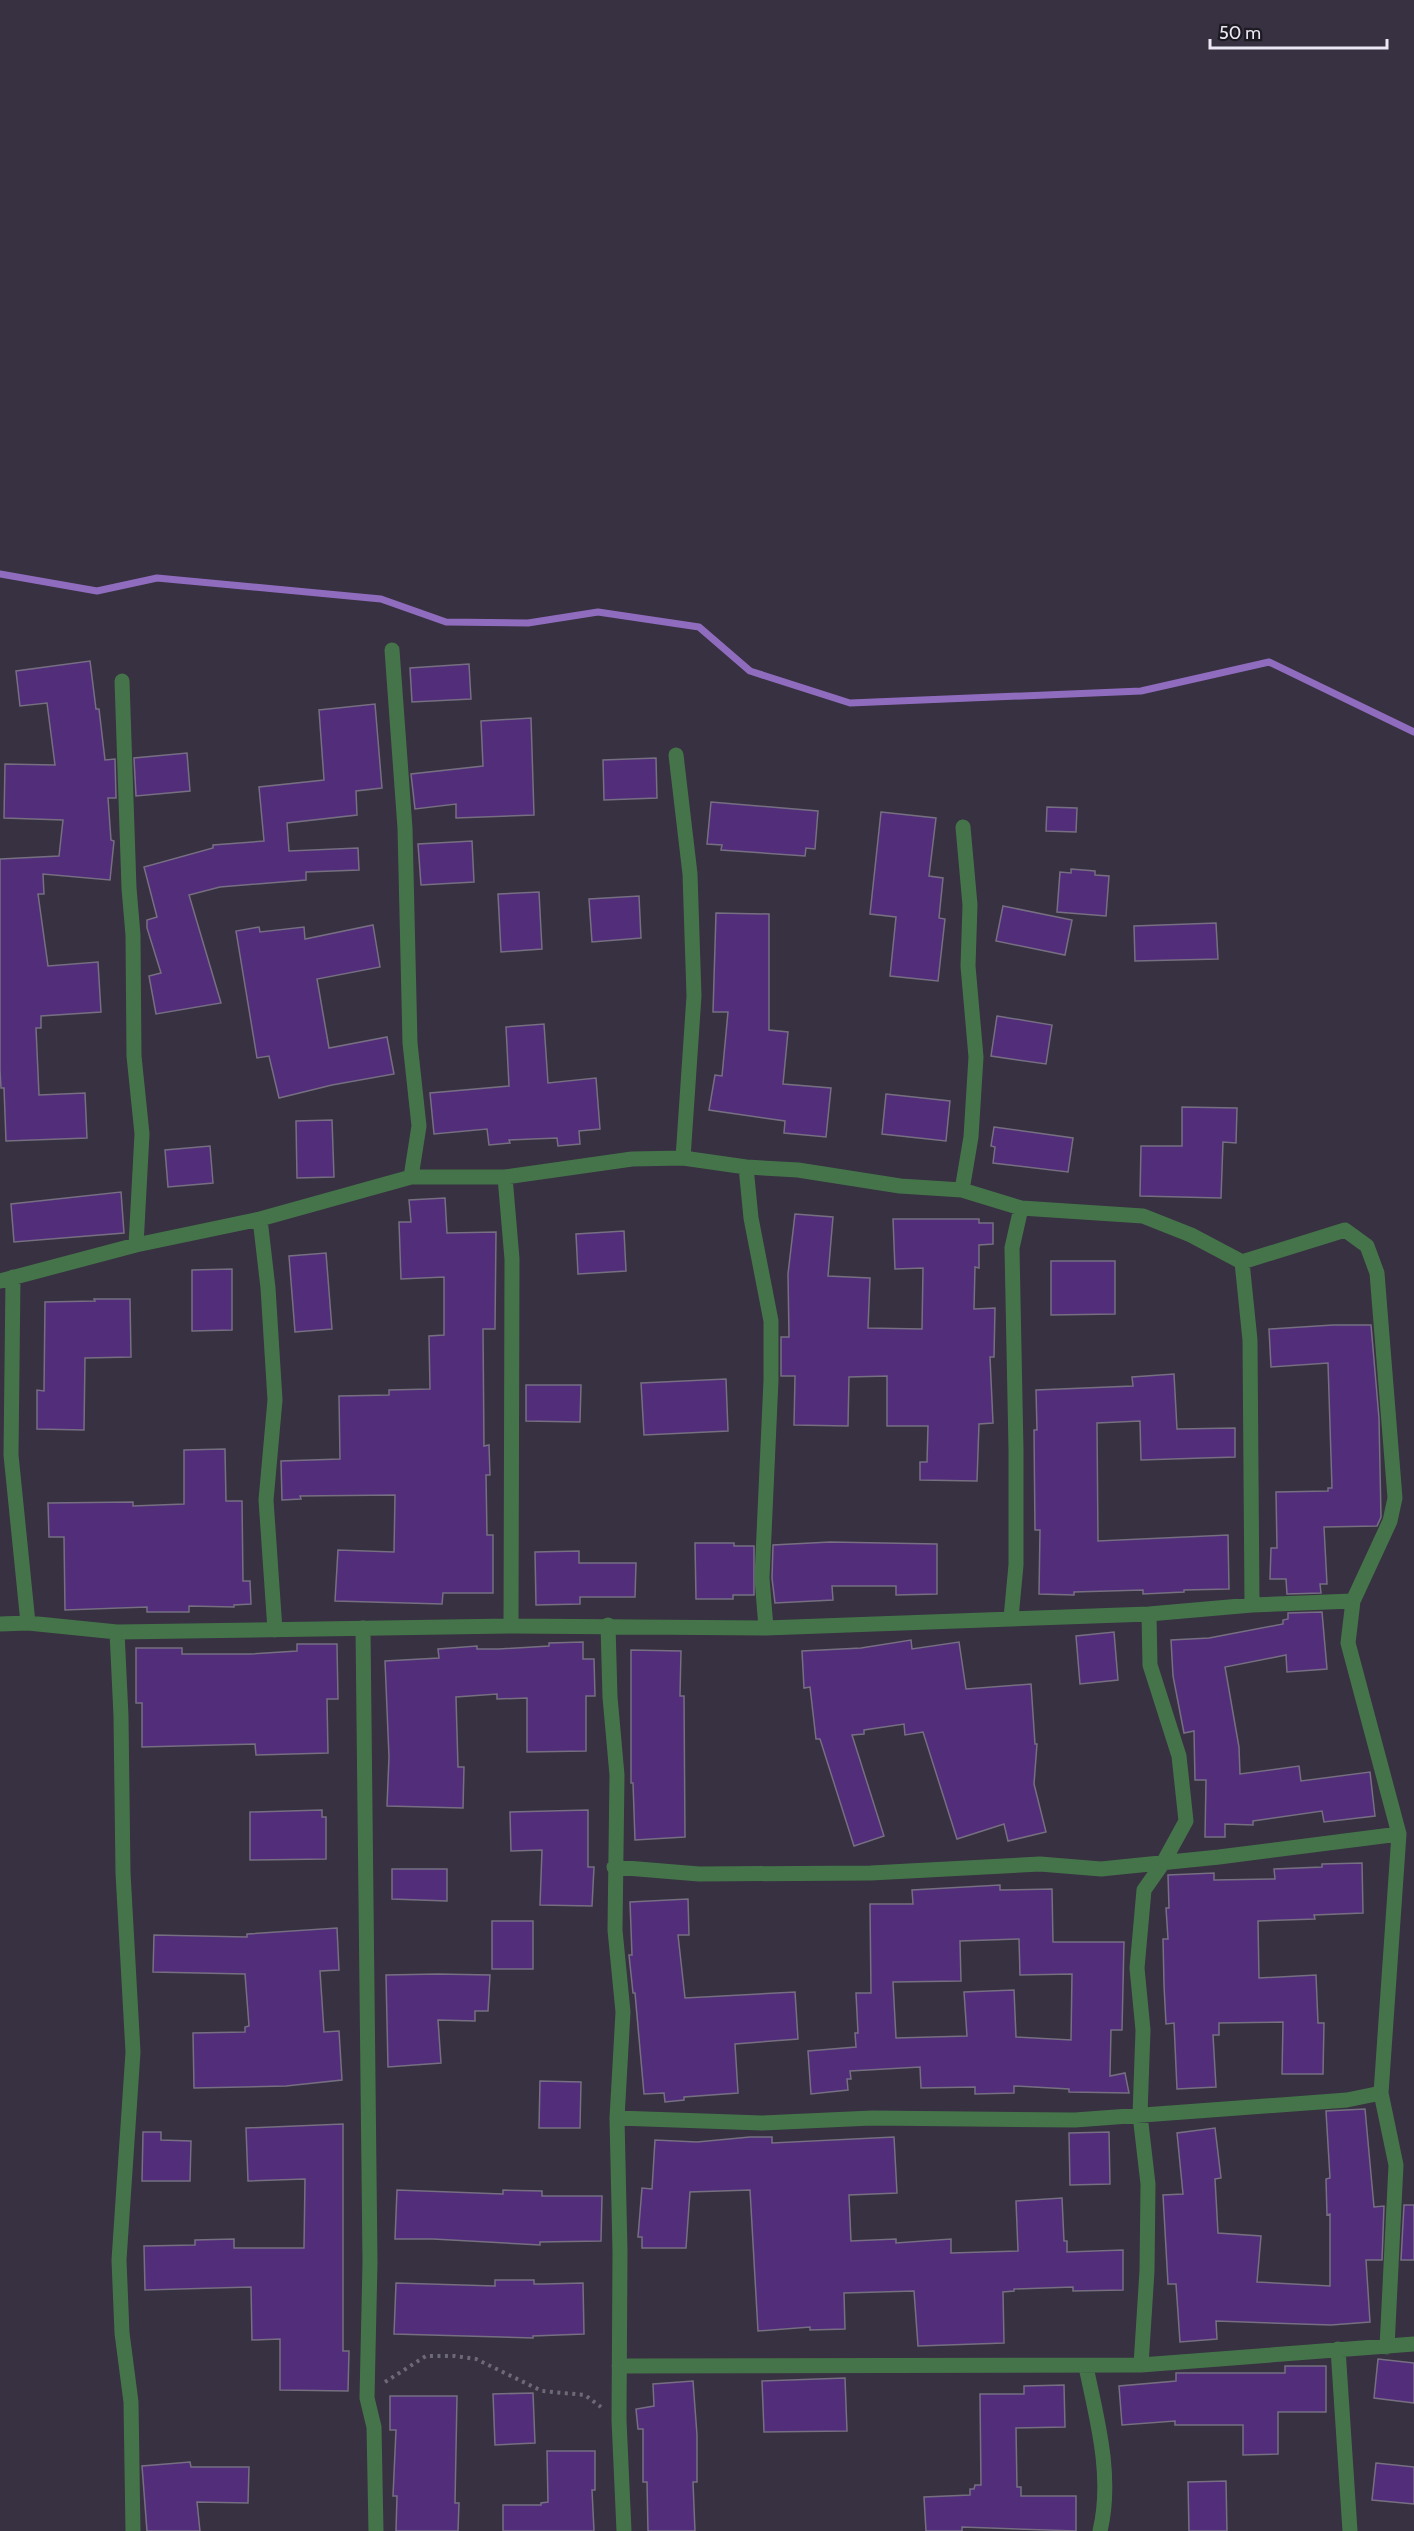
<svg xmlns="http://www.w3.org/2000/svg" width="1414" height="2531" font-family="Cabin,sans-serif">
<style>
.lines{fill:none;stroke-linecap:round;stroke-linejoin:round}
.stream{stroke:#906cbf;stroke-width:7}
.building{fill:#522d7a;stroke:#766f82;stroke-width:1.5;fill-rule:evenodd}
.path{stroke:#6e6977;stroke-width:4;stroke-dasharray:3 4.5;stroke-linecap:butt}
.street{stroke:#45744a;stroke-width:15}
</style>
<rect width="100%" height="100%" fill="#373141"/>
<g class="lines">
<!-- stream -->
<path class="stream" d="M 0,574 L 97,591 L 157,578 L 381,599 L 446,622 L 528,623 L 598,612 L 699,627 L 750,671 L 850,703 L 1141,691 L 1269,662 L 1414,732"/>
</g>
<!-- building -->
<path class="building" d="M 90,661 L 96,709 L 99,709 L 105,760 L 115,759 L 116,798 L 108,798 L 111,840 L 114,841 L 110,880 L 43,874 L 44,894 L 38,894 L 48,966 L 98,962 L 101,1012 L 41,1016 L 41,1028 L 36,1028 L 39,1095 L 85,1093 L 87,1138 L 6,1141 L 4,1088 L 1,1088 L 0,1070 L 0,859 L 59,856 L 63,820 L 4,818 L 5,764 L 55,765 L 47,703 L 20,706 L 16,671 Z
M 469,664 L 471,699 L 412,702 L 410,668 Z
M 375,704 L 382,788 L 356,791 L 357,815 L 287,823 L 289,851 L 358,848 L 359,870 L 306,872 L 306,880 L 220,887 L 189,895 L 221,1003 L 156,1014 L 149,976 L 161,973 L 147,928 L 147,920 L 157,917 L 144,867 L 213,848 L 213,845 L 264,841 L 259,787 L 324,780 L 319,710 Z
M 531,718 L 534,815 L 456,818 L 456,804 L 415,809 L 411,774 L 483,766 L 481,721 Z
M 187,753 L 190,791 L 136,796 L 134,758 Z
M 656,758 L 657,798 L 604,800 L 603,760 Z
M 711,802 L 818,811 L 815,849 L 806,848 L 805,856 L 721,850 L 722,845 L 707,844 Z
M 1047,807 L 1077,808 L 1076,832 L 1046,831 Z
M 881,812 L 936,818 L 929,876 L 943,878 L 939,918 L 945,919 L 938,981 L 890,976 L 896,917 L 870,914 Z
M 472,841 L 474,882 L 421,885 L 418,844 Z
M 1071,869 L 1095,871 L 1095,875 L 1109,876 L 1106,916 L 1057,912 L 1060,872 L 1071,873 Z
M 539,892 L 542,949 L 501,952 L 498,894 Z
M 639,896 L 641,938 L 592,942 L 589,899 Z
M 1003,906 L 1072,920 L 1065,955 L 996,941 Z
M 716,913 L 769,914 L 769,1030 L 788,1032 L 783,1084 L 831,1088 L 826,1137 L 784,1133 L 785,1121 L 709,1110 L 715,1075 L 722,1076 L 728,1012 L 713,1012 Z
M 1216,923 L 1218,959 L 1135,961 L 1134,926 Z
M 373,925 L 380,967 L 317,979 L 329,1048 L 387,1037 L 394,1074 L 332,1085 L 279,1098 L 269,1056 L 257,1058 L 236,931 L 259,927 L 260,932 L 304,927 L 305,939 Z
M 997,1016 L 1052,1025 L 1046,1064 L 991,1056 Z
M 544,1024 L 548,1083 L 596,1078 L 600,1129 L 579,1131 L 580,1144 L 558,1146 L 557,1138 L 509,1140 L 510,1143 L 489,1145 L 487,1129 L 434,1134 L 430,1093 L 509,1086 L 506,1027 Z
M 886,1094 L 950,1101 L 946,1141 L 882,1134 Z
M 1182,1107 L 1237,1108 L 1236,1143 L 1223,1142 L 1221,1198 L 1140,1196 L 1141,1146 L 1182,1146 Z
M 332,1120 L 334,1177 L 297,1178 L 296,1121 Z
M 994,1127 L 1073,1138 L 1068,1172 L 993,1163 L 995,1147 L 991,1146 Z
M 210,1146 L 213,1183 L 168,1187 L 165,1150 Z
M 121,1192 L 124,1233 L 14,1242 L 11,1204 Z
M 445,1198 L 447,1233 L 496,1232 L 495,1329 L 483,1329 L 484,1446 L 489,1445 L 490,1475 L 486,1475 L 487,1535 L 493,1535 L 493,1593 L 443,1593 L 442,1604 L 335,1601 L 338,1550 L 394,1552 L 395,1495 L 300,1496 L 301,1499 L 282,1500 L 281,1461 L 340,1459 L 339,1396 L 389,1395 L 389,1390 L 430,1389 L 429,1336 L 444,1335 L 444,1277 L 401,1279 L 399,1222 L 411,1222 L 409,1200 Z
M 795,1214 L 833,1217 L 828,1276 L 870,1278 L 868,1328 L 922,1329 L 923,1268 L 895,1269 L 893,1219 L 979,1219 L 979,1223 L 993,1223 L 993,1244 L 979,1245 L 979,1268 L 975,1267 L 974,1309 L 995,1308 L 994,1357 L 990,1357 L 993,1423 L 979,1424 L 977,1481 L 920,1480 L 920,1462 L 927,1462 L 928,1426 L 887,1426 L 887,1376 L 849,1377 L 848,1426 L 794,1425 L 795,1376 L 781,1376 L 781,1337 L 789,1337 L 788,1274 Z
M 624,1231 L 626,1271 L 578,1274 L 576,1234 Z
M 326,1253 L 332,1329 L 295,1332 L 289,1256 Z
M 1051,1261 L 1115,1261 L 1115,1314 L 1051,1315 Z
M 232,1269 L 232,1330 L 192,1331 L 192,1270 Z
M 94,1299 L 130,1299 L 131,1357 L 85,1358 L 84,1430 L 37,1429 L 37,1390 L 44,1391 L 45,1302 L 95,1301 Z
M 1333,1325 L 1371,1325 L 1379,1418 L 1381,1517 L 1377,1526 L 1324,1527 L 1327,1584 L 1320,1584 L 1321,1593 L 1287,1594 L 1286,1579 L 1270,1579 L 1271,1548 L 1277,1548 L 1276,1492 L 1328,1491 L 1328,1488 L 1332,1488 L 1328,1363 L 1271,1367 L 1269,1329 Z
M 1174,1374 L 1177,1429 L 1235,1428 L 1235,1457 L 1141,1460 L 1140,1421 L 1097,1423 L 1098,1541 L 1228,1535 L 1229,1589 L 1184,1590 L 1184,1592 L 1143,1594 L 1143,1590 L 1074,1592 L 1074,1595 L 1039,1594 L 1040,1530 L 1035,1530 L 1034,1430 L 1037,1430 L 1036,1390 L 1133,1386 L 1132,1377 Z
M 726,1379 L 728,1431 L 644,1435 L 641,1383 Z
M 526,1385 L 581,1385 L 580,1422 L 526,1421 Z
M 225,1449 L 226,1501 L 242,1501 L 243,1581 L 250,1581 L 251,1604 L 234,1605 L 234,1607 L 189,1606 L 189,1612 L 147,1612 L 147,1607 L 65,1610 L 64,1537 L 49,1537 L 48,1503 L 133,1502 L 133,1506 L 184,1504 L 184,1450 Z
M 830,1542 L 937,1544 L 937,1594 L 896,1595 L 896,1586 L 832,1586 L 833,1600 L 775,1603 L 772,1578 L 773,1545 Z
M 695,1543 L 734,1543 L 734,1546 L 754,1546 L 754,1595 L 733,1595 L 733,1599 L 696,1599 Z
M 579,1551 L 579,1563 L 636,1563 L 635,1597 L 580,1597 L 580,1604 L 536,1605 L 535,1552 Z
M 1322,1612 L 1327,1669 L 1287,1672 L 1286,1655 L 1225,1667 L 1239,1747 L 1240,1774 L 1299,1766 L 1301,1781 L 1370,1772 L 1375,1816 L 1324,1822 L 1322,1811 L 1253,1821 L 1253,1825 L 1225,1824 L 1225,1837 L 1205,1837 L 1206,1780 L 1195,1780 L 1194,1731 L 1184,1733 L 1173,1676 L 1171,1640 L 1209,1638 L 1283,1624 L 1283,1620 L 1288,1619 L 1288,1613 Z
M 1114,1632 L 1118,1680 L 1080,1684 L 1076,1636 Z
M 911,1640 L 912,1649 L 959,1642 L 966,1689 L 1031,1684 L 1035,1744 L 1037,1744 L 1034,1784 L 1046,1832 L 1008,1841 L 1004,1824 L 957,1839 L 923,1732 L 905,1735 L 904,1724 L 864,1730 L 864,1734 L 852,1735 L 884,1836 L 854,1846 L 820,1739 L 816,1739 L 810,1687 L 804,1688 L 802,1651 L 861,1648 Z
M 583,1642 L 583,1659 L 594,1659 L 595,1696 L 586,1696 L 586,1751 L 527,1752 L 527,1698 L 497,1699 L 497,1694 L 456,1697 L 458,1767 L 464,1767 L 463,1808 L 387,1806 L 389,1757 L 385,1661 L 439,1658 L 438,1649 L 477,1646 L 477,1649 L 499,1649 L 549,1646 L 549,1643 Z
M 297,1644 L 337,1644 L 338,1699 L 327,1699 L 328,1753 L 256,1755 L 255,1744 L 142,1747 L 142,1703 L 136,1703 L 136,1648 L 182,1648 L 182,1654 L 251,1654 L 297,1651 Z
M 631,1650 L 681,1651 L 680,1696 L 684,1696 L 685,1837 L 635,1840 L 633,1783 L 631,1783 Z
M 322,1810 L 322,1817 L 326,1817 L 326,1859 L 250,1860 L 250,1812 Z
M 588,1810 L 588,1867 L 594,1867 L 592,1906 L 540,1905 L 542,1850 L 511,1851 L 510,1812 Z
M 1362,1863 L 1363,1913 L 1314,1915 L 1315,1919 L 1258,1921 L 1259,1978 L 1316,1975 L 1318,2023 L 1324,2023 L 1323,2074 L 1282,2074 L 1283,2022 L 1219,2023 L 1219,2035 L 1213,2035 L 1216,2087 L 1177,2089 L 1174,2023 L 1166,2024 L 1164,1985 L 1163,1939 L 1168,1939 L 1166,1908 L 1169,1908 L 1168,1875 L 1214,1873 L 1214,1880 L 1275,1879 L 1274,1869 L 1322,1867 L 1322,1864 Z
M 392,1869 L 447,1869 L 447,1901 L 392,1899 Z
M 1000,1885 L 1000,1890 L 1052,1889 L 1053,1942 L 1124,1942 L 1122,2030 L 1111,2030 L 1110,2076 L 1125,2073 L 1129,2093 L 1069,2092 L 1069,2089 L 1014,2086 L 1014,2093 L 975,2094 L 975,2087 L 921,2088 L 920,2067 L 850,2071 L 851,2079 L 847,2079 L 848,2090 L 811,2094 L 808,2051 L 856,2047 L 855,2033 L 858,2033 L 856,1993 L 871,1993 L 870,1904 L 913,1904 L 912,1890 ZM 1019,1939 L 1020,1975 L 1072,1974 L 1071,2040 L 1016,2037 L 1014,1990 L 964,1992 L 967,2036 L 896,2038 L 893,1982 L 961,1981 L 960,1941 Z
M 688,1899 L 689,1935 L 678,1935 L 685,1998 L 795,1992 L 798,2039 L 735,2044 L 738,2093 L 684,2097 L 684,2100 L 665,2102 L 664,2093 L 644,2094 L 635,1993 L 633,1993 L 629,1955 L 632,1955 L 630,1902 Z
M 492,1921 L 533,1921 L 533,1969 L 492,1969 Z
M 337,1928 L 339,1970 L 320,1971 L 324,2032 L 339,2031 L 342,2080 L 286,2086 L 194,2088 L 193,2033 L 245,2032 L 245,2027 L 249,2026 L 245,1974 L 153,1972 L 154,1935 L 247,1937 L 247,1934 Z
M 438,1974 L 490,1975 L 488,2011 L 475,2011 L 475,2021 L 438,2020 L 441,2063 L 388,2067 L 386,1975 Z
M 540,2081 L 581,2082 L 580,2128 L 539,2128 Z
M 1365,2109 L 1374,2207 L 1384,2206 L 1382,2260 L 1366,2260 L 1370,2322 L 1331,2325 L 1216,2321 L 1217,2339 L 1180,2342 L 1176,2284 L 1168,2284 L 1163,2195 L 1183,2194 L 1177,2133 L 1215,2128 L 1221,2178 L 1215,2179 L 1218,2233 L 1261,2236 L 1257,2282 L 1330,2286 L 1330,2214 L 1327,2215 L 1326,2179 L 1330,2178 L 1326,2111 Z
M 343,2124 L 343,2351 L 349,2351 L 348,2391 L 280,2390 L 280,2339 L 252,2340 L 251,2287 L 145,2290 L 144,2246 L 195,2245 L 195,2240 L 234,2239 L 234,2248 L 304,2248 L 305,2179 L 248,2181 L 246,2128 Z
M 143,2132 L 161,2132 L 161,2140 L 191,2141 L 190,2181 L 142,2181 Z
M 1109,2132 L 1110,2184 L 1070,2185 L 1069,2133 Z
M 750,2137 L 772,2137 L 772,2143 L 894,2137 L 897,2193 L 849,2195 L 851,2241 L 896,2239 L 896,2243 L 951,2239 L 951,2253 L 1018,2251 L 1016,2201 L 1062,2198 L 1064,2241 L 1067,2241 L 1067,2252 L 1123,2250 L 1123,2290 L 1073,2291 L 1073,2287 L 1014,2289 L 1014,2291 L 1003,2292 L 1004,2343 L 918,2346 L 914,2291 L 844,2293 L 845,2329 L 810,2330 L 810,2327 L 758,2331 L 750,2190 L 690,2192 L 686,2248 L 642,2248 L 642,2237 L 638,2237 L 642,2188 L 652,2189 L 655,2140 L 697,2142 Z
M 397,2190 L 503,2194 L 503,2190 L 542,2191 L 542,2196 L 602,2196 L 601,2241 L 540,2242 L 540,2245 L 433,2239 L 395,2239 Z
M 1404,2205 L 1414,2205 L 1414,2260 L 1401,2260 Z
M 495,2280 L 534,2280 L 534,2284 L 544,2284 L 583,2283 L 584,2334 L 533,2336 L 533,2338 L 394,2334 L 396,2283 L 495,2286 Z
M 1378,2359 L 1414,2363 L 1414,2403 L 1374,2398 Z
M 1285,2366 L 1326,2366 L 1326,2412 L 1278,2412 L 1278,2454 L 1243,2455 L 1243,2425 L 1175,2425 L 1175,2421 L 1122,2425 L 1119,2386 L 1176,2381 L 1176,2373 L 1285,2373 Z
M 845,2378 L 847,2431 L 764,2432 L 762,2381 Z
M 693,2381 L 697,2435 L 697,2482 L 693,2482 L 695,2531 L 648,2531 L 647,2482 L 643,2482 L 643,2429 L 638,2429 L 636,2409 L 654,2406 L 653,2384 Z
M 1064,2385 L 1065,2427 L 1016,2428 L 1017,2487 L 1021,2487 L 1021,2496 L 1076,2496 L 1076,2531 L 962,2527 L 962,2531 L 926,2531 L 924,2497 L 970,2495 L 970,2489 L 974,2489 L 975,2485 L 981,2485 L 980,2394 L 1024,2394 L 1024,2386 Z
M 533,2393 L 535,2443 L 495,2445 L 493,2394 Z
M 390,2396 L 457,2396 L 455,2503 L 459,2503 L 458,2531 L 396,2531 L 397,2496 L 393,2496 L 396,2430 L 390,2430 Z
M 547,2451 L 595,2451 L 595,2490 L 592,2490 L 594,2531 L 503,2531 L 503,2505 L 541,2505 L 541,2503 L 548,2502 Z
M 190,2462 L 191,2467 L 249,2467 L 248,2503 L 197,2502 L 200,2531 L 147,2531 L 142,2466 Z
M 1376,2463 L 1414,2467 L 1414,2504 L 1372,2500 Z
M 1226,2481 L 1227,2531 L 1189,2531 L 1188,2482 Z"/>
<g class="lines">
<!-- path -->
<path class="path" d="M 385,2382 L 426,2356 L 455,2356 L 476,2359 L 542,2391 L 585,2395 L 601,2407"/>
<!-- street -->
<path class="street" d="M 392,650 L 405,828 L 410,1043 L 419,1126 L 411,1177
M 122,681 L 129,888 L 133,935 L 134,1056 L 142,1134 L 136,1245
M 676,755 L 690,874 L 694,996 L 683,1158
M 746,1167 L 751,1218 L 771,1321 L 771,1380 L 762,1578 L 766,1628
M 505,1177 L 512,1259 L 511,1626
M 962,1190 L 971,1137 L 976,1057 L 968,966 L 970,905 L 963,827
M 260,1219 L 268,1288 L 275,1400 L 266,1500 L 275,1630
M 1242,1262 L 1250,1340 L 1252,1605
M 13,1277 L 11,1455 L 28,1623
M 0,1281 L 136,1245 L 260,1219 L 411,1177 L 505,1177 L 632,1159 L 683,1158 L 746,1167 L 798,1170 L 900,1186 L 962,1190 L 1021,1208 L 1143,1216 L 1191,1235 L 1242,1262 L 1345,1230 L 1367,1246 L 1377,1273 L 1395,1498 L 1390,1521 L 1353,1601 L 1348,1643 L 1399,1834 L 1381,2093 L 1396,2165 L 1387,2347
M 1011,1618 L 1016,1565 L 1016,1450 L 1012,1248 L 1021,1208
M 0,1624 L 28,1623 L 117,1632 L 511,1626 L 766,1628 L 1149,1614 L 1252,1605 L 1353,1601
M 608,1625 L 610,1697 L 617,1775 L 615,1930 L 623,2012 L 617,2118 L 620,2252 L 619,2420 L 624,2531
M 363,1628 L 370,2262 L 367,2398 L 374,2427 L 376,2531
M 117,1632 L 121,1716 L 123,1873 L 133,2052 L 119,2260 L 122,2333 L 131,2402 L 133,2531
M 614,1867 L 699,1874 L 871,1873 L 1040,1864 L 1101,1869 L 1219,1857 L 1399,1834
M 617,2118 L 762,2123 L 872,2118 L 1075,2120 L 1347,2100 L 1381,2093
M 1338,2349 L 1350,2531
M 1141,2365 L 1147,2271 L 1148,2184 L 1140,2115 L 1143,2030 L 1137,1968 L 1144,1890 L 1163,1863 L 1186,1821 L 1179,1756 L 1150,1665 L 1149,1614
M 619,2366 L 1141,2365 L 1414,2344
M 1086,2367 C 1097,2419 1113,2477 1100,2531"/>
</g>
<!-- scale -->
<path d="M1210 39v9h177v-9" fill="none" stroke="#ece8f3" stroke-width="3"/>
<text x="1219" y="39" font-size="18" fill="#ece8f3" stroke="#1d1a22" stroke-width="4.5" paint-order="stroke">50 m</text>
</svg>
